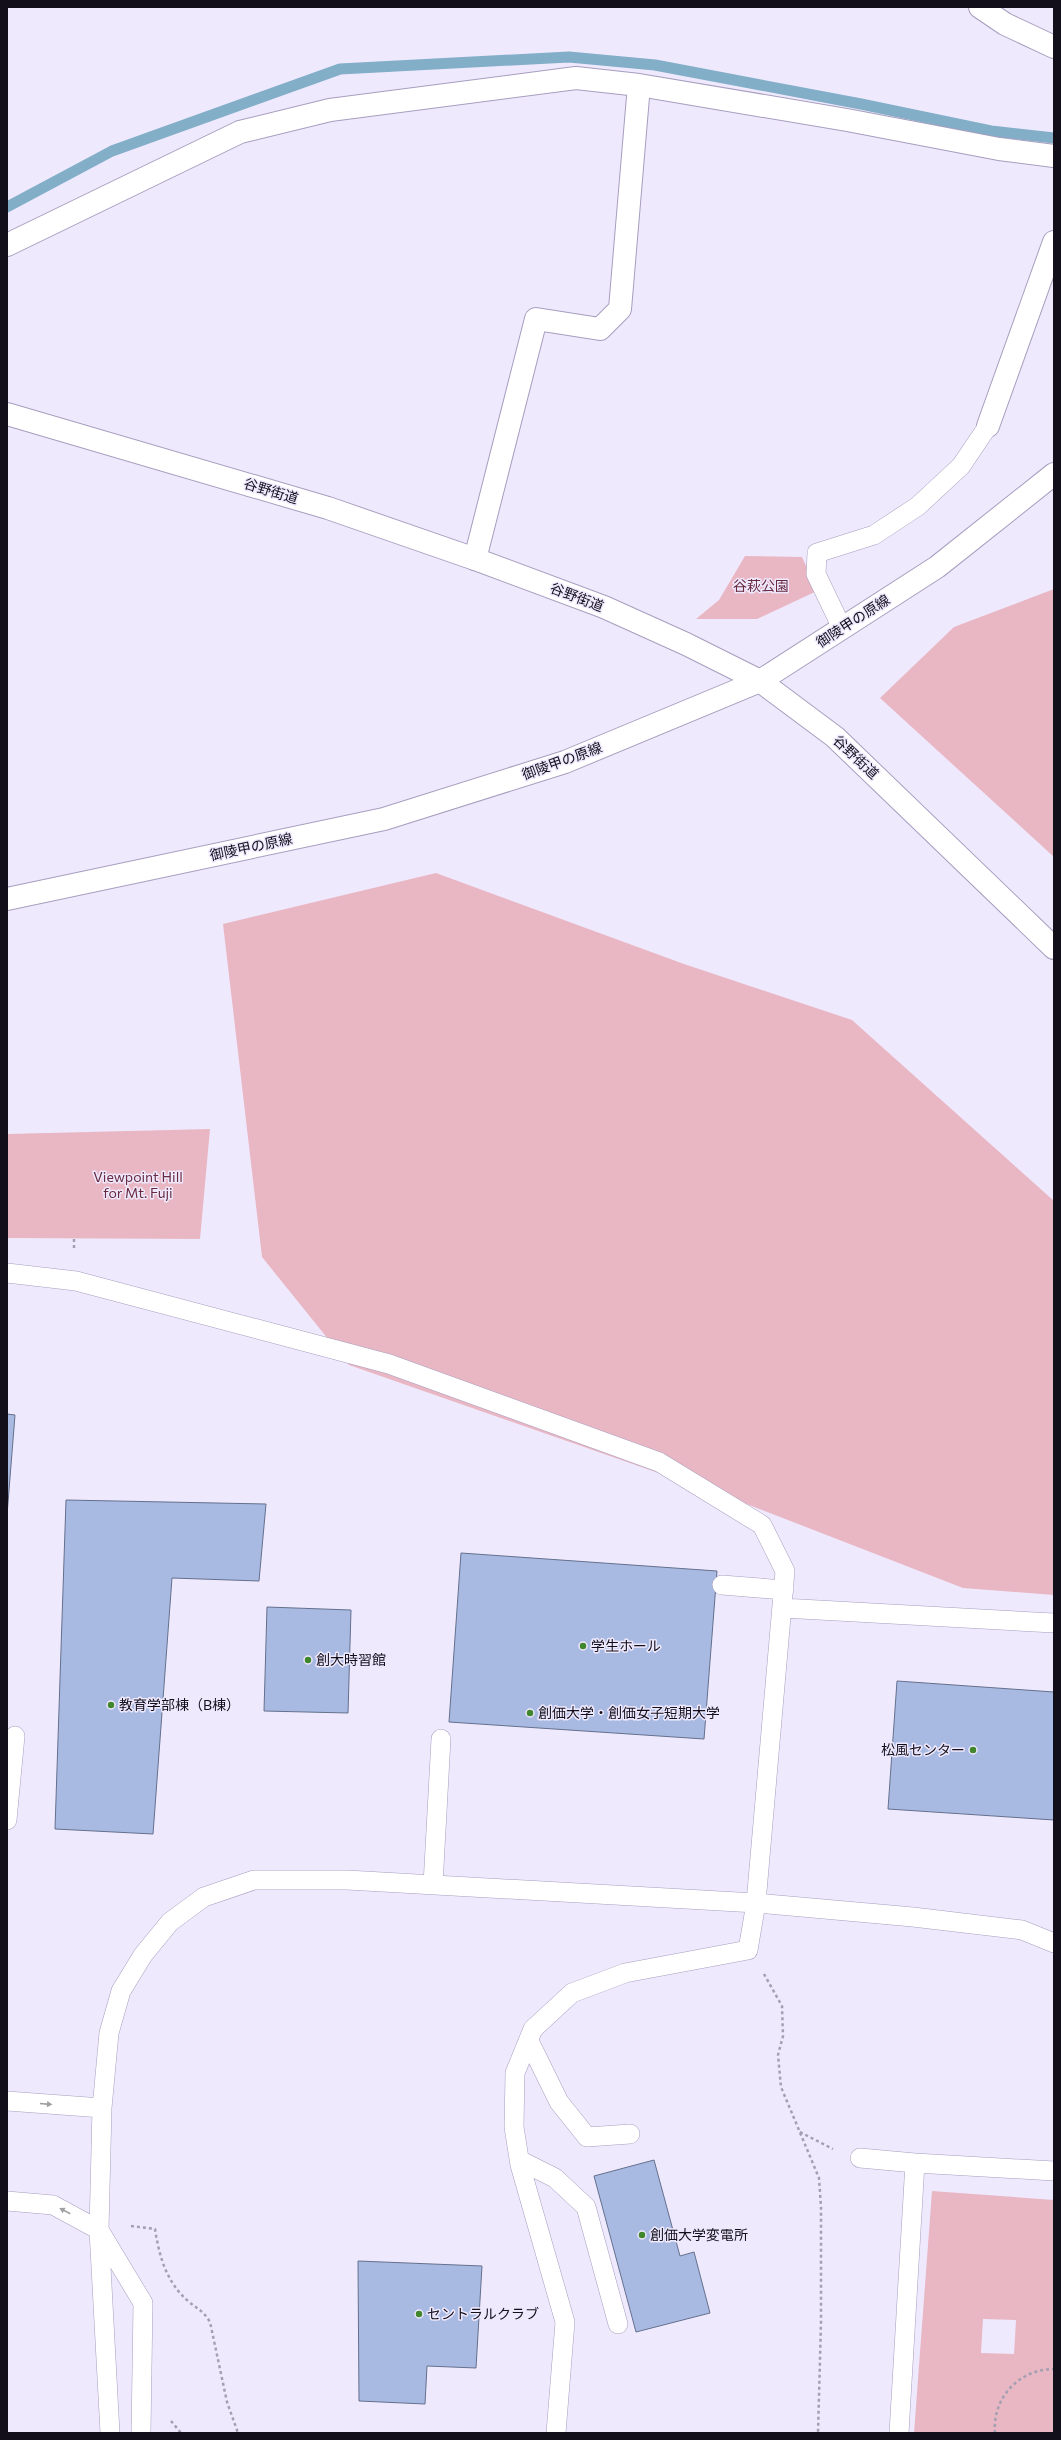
<svg xmlns="http://www.w3.org/2000/svg" width="1061" height="2440" font-family="Commissioner,'Noto Sans JP',sans-serif">
<style>
.green{fill:#e9b7c3;fill-rule:evenodd}
.lines{fill:none;stroke-linecap:round;stroke-linejoin:round}
.stream{stroke:#82aec8;stroke-width:11}
.building{fill:#a9bae2;stroke:#64708d}
.lane-casing{stroke:#a79ebe;stroke-width:20}
.street-casing{stroke:#a79ebe;stroke-width:24}
.secondary-casing{stroke:#a79ebe;stroke-width:24}
.path{stroke:#a49fb1;stroke-width:2.5;stroke-dasharray:3 3;stroke-linecap:butt}
.lane{stroke:#fff;stroke-width:19}
.street{stroke:#fff;stroke-width:22}
.secondary{stroke:#fff;stroke-width:22}
.oneway{fill:#a09fa3}
.poi-dot{fill:#3f862c;stroke:#efe9fe;stroke-width:1.5}
.labels{text-anchor:middle;stroke-width:3;stroke-linejoin:round;paint-order:stroke}
.street-label{font-size:14px;fill:#120e1a;stroke:#efe9fe}
.park-label{font-size:14px;fill:#672a3e;stroke:#efe9fe}
.poi-label{font-size:14px;fill:#120e1a;stroke:#efe9fe;text-anchor:start}
</style>
<rect width="100%" height="100%" fill="#efe9fe"/>
<!-- green -->
<path class="green" d="M 745,556 L 802,557 L 817,591 L 757,619 L 696,619 L 719,600 Z
M 1054,589 L 1054,857 L 880,698 L 954,627 Z
M 436,873 L 684,964 L 852,1020 L 1054,1201 L 1054,1595 L 963,1588 L 739,1501 L 349,1365 L 262,1257 L 223,924 Z
M 210,1129 L 200,1239 L 7,1238 L 7,1134 Z
M 932,2191 L 1054,2200 L 1054,2433 L 914,2433 ZM 983,2319 L 1016,2320 L 1014,2354 L 981,2353 Z"/>
<g class="lines">
<!-- stream -->
<path class="stream" d="M 7,207 L 112,151 L 340,69 L 569,57 L 655,65 L 861,104 L 991,131 L 1054,138"/>
</g>
<!-- building -->
<path class="building" d="M 7,1414 L 15,1415 L 7,1515 Z
M 66,1500 L 266,1504 L 259,1581 L 172,1578 L 153,1834 L 55,1829 Z
M 461,1553 L 717,1571 L 704,1739 L 449,1722 Z
M 267,1607 L 351,1610 L 348,1713 L 264,1711 Z
M 897,1681 L 1054,1692 L 1054,1820 L 888,1809 Z
M 654,2160 L 680,2256 L 694,2252 L 710,2313 L 636,2332 L 594,2176 Z
M 358,2261 L 482,2266 L 476,2368 L 427,2366 L 425,2404 L 359,2401 Z"/>
<g class="lines">
<defs>
<path id="lane" d="M 842,628 L 816,574 L 817,553 L 874,535 L 918,506 L 961,466 L 988,426
M 7,1273 L 76,1281 L 389,1364 L 659,1462 L 762,1525 L 785,1571 L 756,1903 L 748,1950 L 625,1973 L 572,1993 L 533,2029 L 515,2073 L 514,2127 L 520,2165 L 565,2322 L 556,2433
M 722,1585 L 784,1590
M 782,1608 L 1054,1623
M 7,1820 L 15,1736
M 433,1885 L 441,1739
M 529,2041 L 559,2102 L 587,2137 L 630,2134
M 7,2101 L 102,2108
M 860,2158 L 915,2163
M 519,2160 L 555,2178 L 586,2207 L 618,2324
M 7,2201 L 53,2205 L 99,2230 L 143,2303 L 141,2433
M 110,2433 L 99,2230 L 102,2108 L 109,2033 L 121,1991 L 143,1955 L 170,1922 L 204,1897 L 254,1880 L 347,1880 L 756,1903 L 913,1917 L 1022,1930 L 1054,1943
M 899,2433 L 915,2163 L 1054,2171"/>
<path id="street" d="M 980,7 L 1005,24 L 1054,47
M 7,245 L 240,132 L 330,110 L 576,78 L 639,85 L 847,120 L 999,149 L 1054,156
M 988,426 L 1054,242
M 475,559 L 536,319 L 600,329 L 620,309 L 639,85"/>
<path id="secondary" d="M 7,414 L 328,508 L 475,559 L 604,607 L 686,644 L 760,681 L 835,737 L 1054,948
M 7,899 L 384,819 L 565,762 L 760,681 L 937,567 L 1054,474"/>
</defs>
<!-- lane casing -->
<use href="#lane" class="lane-casing"/>
<!-- street casing -->
<use href="#street" class="street-casing"/>
<!-- secondary casing -->
<use href="#secondary" class="secondary-casing"/>
<!-- path -->
<path class="path" d="M 74,1239 L 74,1251
M 764,1974 L 782,2006 L 783,2036 L 778,2055 L 781,2087 L 819,2178 L 821,2207 L 821,2322 L 818,2433
M 800,2132 L 833,2149
M 131,2226 L 155,2229 C 159,2255 166,2282 188,2301 C 197,2309 203,2310 210,2322 L 227,2402 L 238,2433
M 171,2421 L 181,2433
M 995,2433 C 992,2398 1019,2369 1054,2369"/>
<!-- lane -->
<use href="#lane" class="lane"/>
<!-- street -->
<use href="#street" class="street"/>
<!-- secondary -->
<use href="#secondary" class="secondary"/>
</g>
<!-- one-way arrows -->
<defs><path id="oneway-solid" d="M-6-.8H1V-3.2L6.5 0L1 3.2V.8H-6Z"/></defs>
<g class="oneway">
<use href="#oneway-solid" transform="translate(46 2104) rotate(5)"/>
<use href="#oneway-solid" transform="translate(65 2211) rotate(-152)"/>
</g>
<!-- markers -->
<g class="poi-dot">
<circle cx="583" cy="1646" r="4"/>
<circle cx="308" cy="1660" r="4"/>
<circle cx="111" cy="1705" r="4"/>
<circle cx="530" cy="1713" r="4"/>
<circle cx="973" cy="1750" r="4"/>
<circle cx="642" cy="2235" r="4"/>
<circle cx="419" cy="2314" r="4"/>
</g>
<g class="labels">
<!-- street labels -->
<g class="street-label">
<text transform="translate(271 491) rotate(17)" y="5">谷野街道</text>
<text transform="translate(577 597) rotate(21)" y="5">谷野街道</text>
<text transform="translate(853 621) rotate(-33)" y="5">御陵甲の原線</text>
<text transform="translate(856 757) rotate(43)" y="5">谷野街道</text>
<text transform="translate(562 761) rotate(-20)" y="5">御陵甲の原線</text>
<text transform="translate(251 847) rotate(-12)" y="5">御陵甲の原線</text>
</g>
<!-- park labels -->
<g class="park-label">
<text x="761" y="591">谷萩公園</text>
<text x="138" y="1182">Viewpoint Hill<tspan x="138" dy="16">for Mt. Fuji</tspan></text>
</g>
<!-- poi labels -->
<g class="poi-label">
<text x="591" y="1651">学生ホール</text>
<text x="316" y="1665">創大時習館</text>
<text x="119" y="1710">教育学部棟（B棟）</text>
<text x="538" y="1718">創価大学・創価女子短期大学</text>
<text x="965" y="1755" text-anchor="end">松風センター</text>
<text x="650" y="2240">創価大学変電所</text>
<text x="427" y="2319">セントラルクラブ</text>
</g>
</g>
<!-- border -->
<rect width="1061" height="2440" fill="none" stroke="#120e1a" stroke-width="16"/>
</svg>
